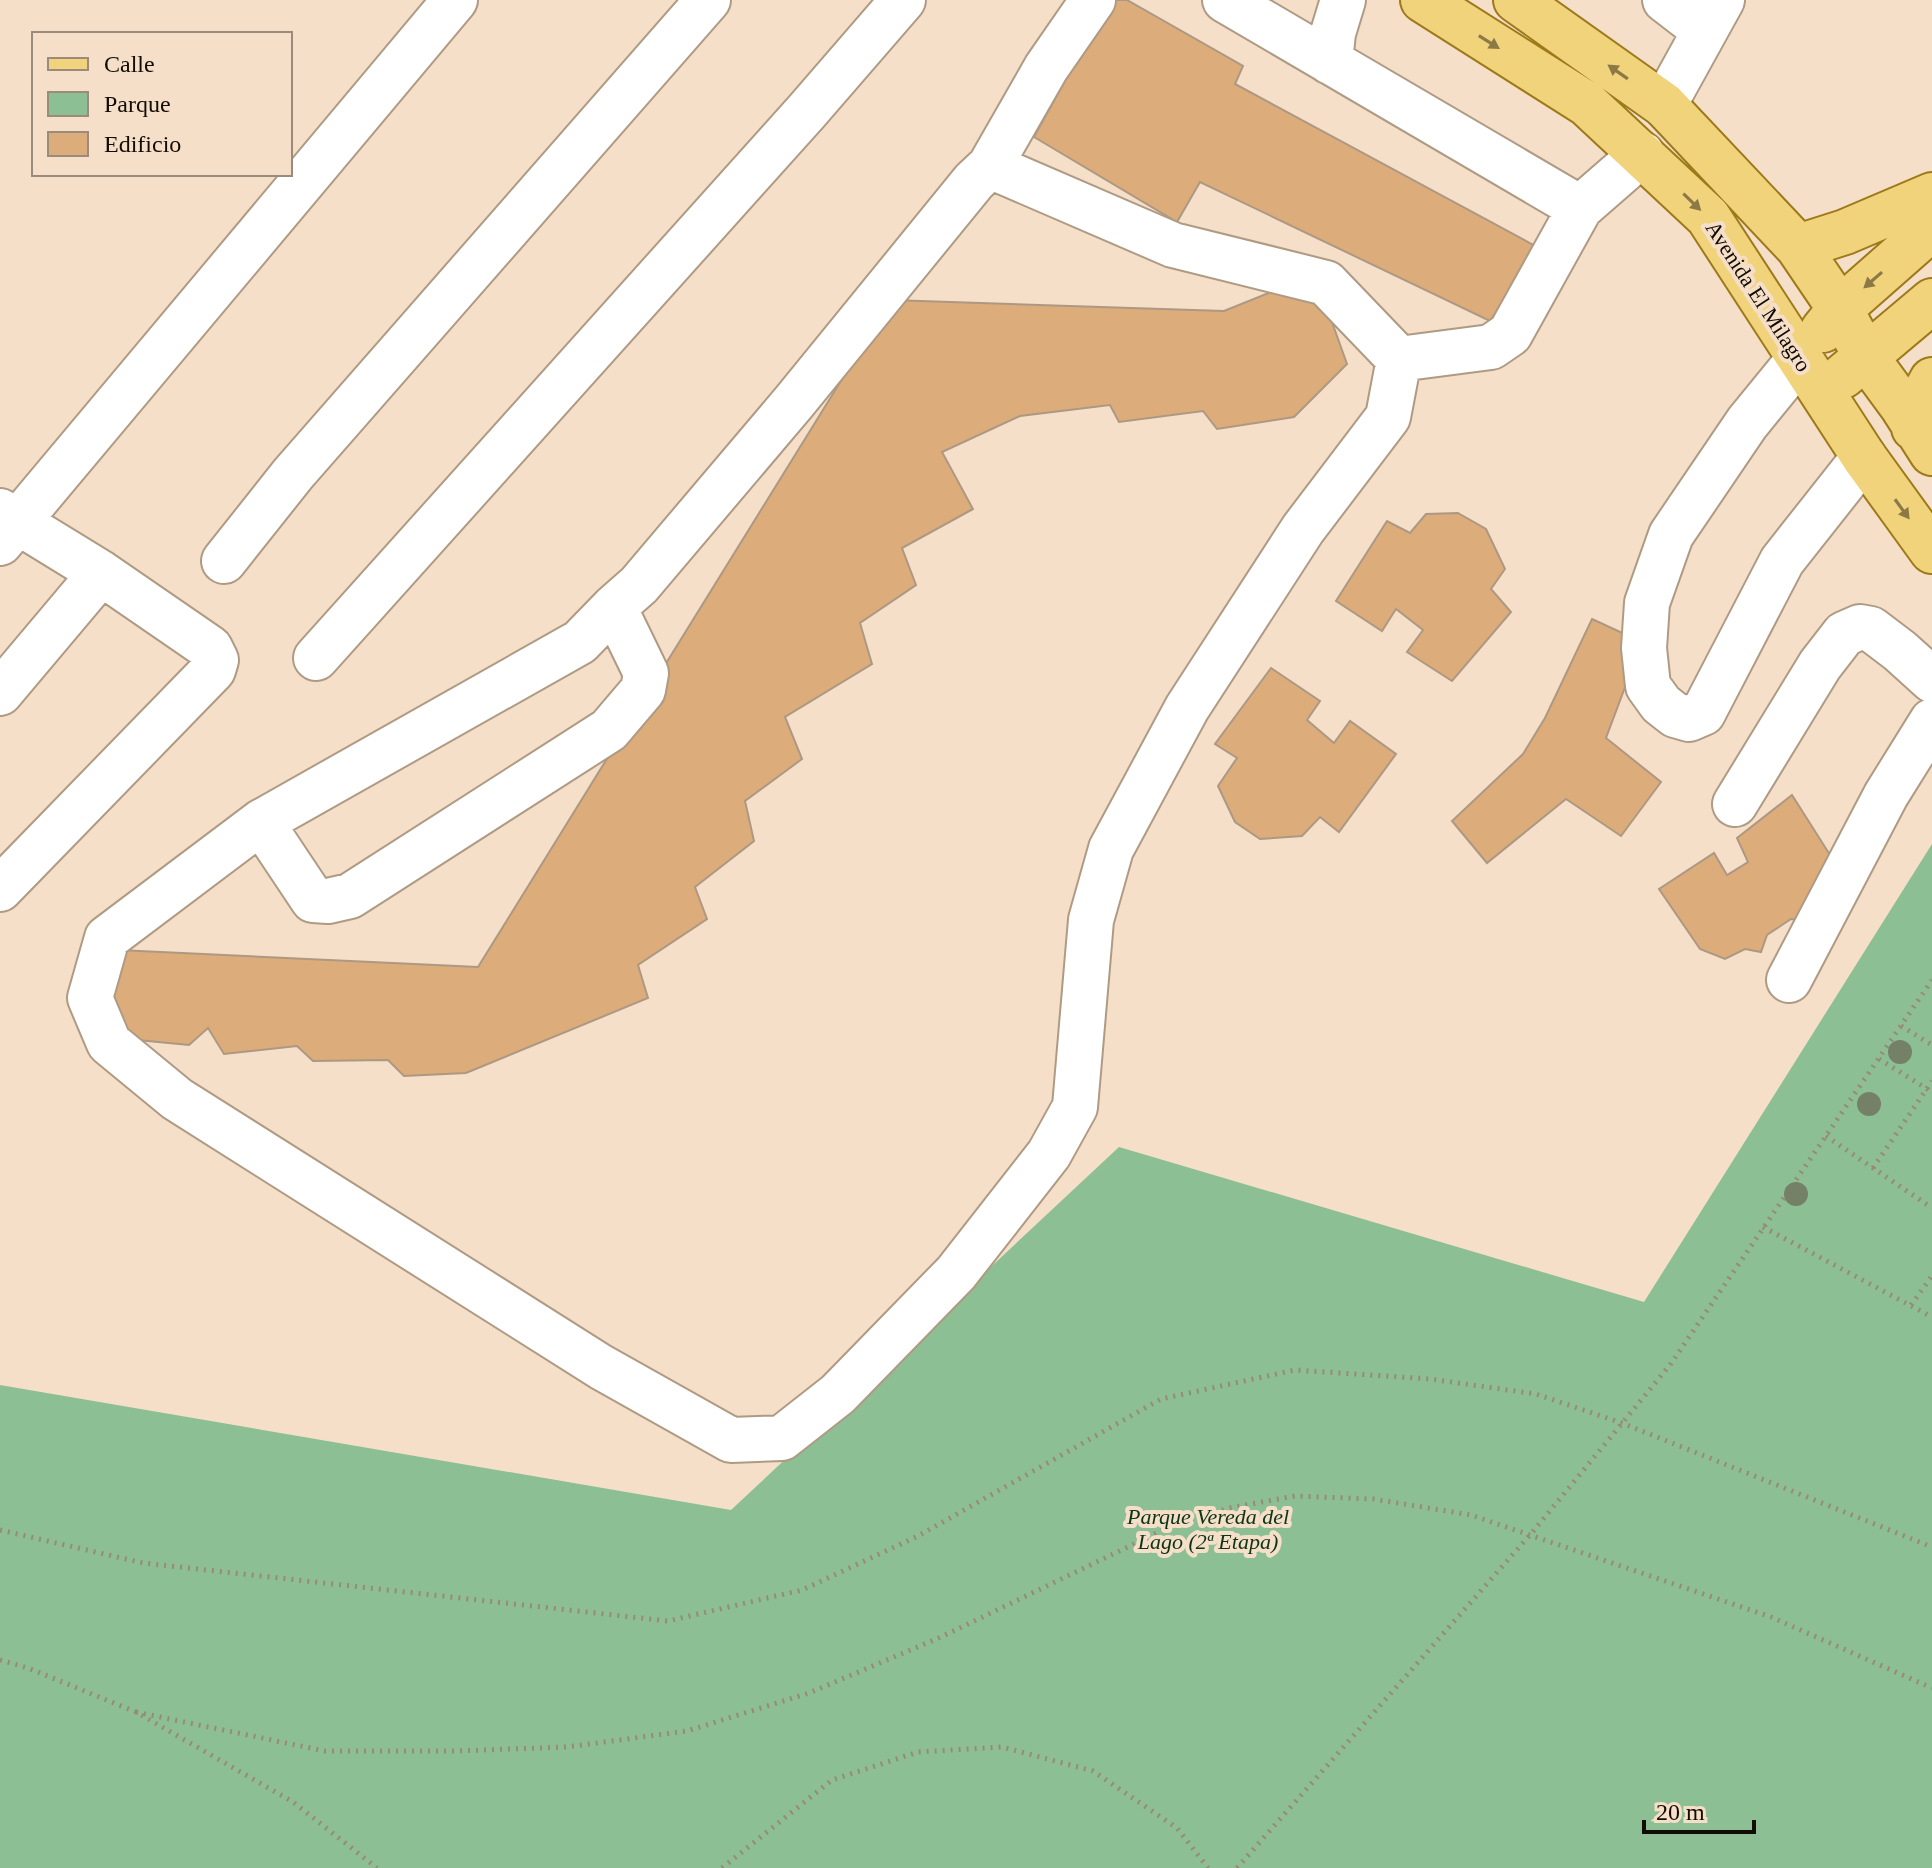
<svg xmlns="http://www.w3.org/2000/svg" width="1932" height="1868" font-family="'Times New Roman',serif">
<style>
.green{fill:#8dbf94}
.building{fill:#dcac7a;stroke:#ad9883;stroke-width:2}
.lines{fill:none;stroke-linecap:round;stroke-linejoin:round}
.minor-casing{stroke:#af9a84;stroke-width:48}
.major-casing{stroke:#9d7a19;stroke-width:48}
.path{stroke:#998978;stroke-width:5;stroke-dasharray:2 6;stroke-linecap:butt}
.minor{stroke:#fff;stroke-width:44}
.major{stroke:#f1d37c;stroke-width:44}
.tree{fill:#758166}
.oneway{fill:#8d7946}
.labels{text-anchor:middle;stroke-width:8;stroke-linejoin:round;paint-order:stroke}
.street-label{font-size:22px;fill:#130c05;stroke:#f5dfc8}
.park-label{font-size:22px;font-style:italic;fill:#0c3416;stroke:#f5dfc8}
</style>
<rect width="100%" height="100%" fill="#f5dfc8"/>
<!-- green -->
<path class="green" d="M 1932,844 L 1932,1868 L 0,1868 L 0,1385 L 731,1510 L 1119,1147 L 1644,1302 Z"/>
<!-- building -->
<path class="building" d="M 1109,0 L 1127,0 L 1243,66 L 1235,84 L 1539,248 L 1490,321 L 1200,182 L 1177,222 L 1034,137 Z
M 1271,292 L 1324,300 L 1347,364 L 1294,417 L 1217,429 L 1203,411 L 1119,422 L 1110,405 L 1020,416 L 942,452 L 973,509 L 902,548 L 916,585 L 860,623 L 872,664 L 785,717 L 802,759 L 745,801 L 754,841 L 695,887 L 707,919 L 638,965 L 648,998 L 466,1073 L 404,1076 L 388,1060 L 313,1061 L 297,1046 L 224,1054 L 208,1028 L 189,1045 L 127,1039 L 107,994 L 119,950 L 478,967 L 891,300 L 1224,311 Z
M 1458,513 L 1486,529 L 1505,569 L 1491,589 L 1511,612 L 1452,681 L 1407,652 L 1423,630 L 1396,609 L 1382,631 L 1336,601 L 1387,521 L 1410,533 L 1426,514 Z
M 1592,619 L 1642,642 L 1606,738 L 1661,782 L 1621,836 L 1566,799 L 1487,863 L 1452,821 L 1523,754 L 1545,718 Z
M 1271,668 L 1320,701 L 1307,720 L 1334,743 L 1350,721 L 1396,754 L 1339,832 L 1320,817 L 1302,836 L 1260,839 L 1235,822 L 1218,786 L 1237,758 L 1215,744 Z
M 1792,795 L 1832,858 L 1809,922 L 1791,919 L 1767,935 L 1761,952 L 1745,949 L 1725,959 L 1700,949 L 1659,889 L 1714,853 L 1727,875 L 1748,862 L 1737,838 Z"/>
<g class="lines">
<defs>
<path id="minor" d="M 1225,0 L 1580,208
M 1665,0 L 1704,30
M 1330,62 L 1333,33 L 1343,0
M 1664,105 L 1722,0
M 990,166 L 1173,245 L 1326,283 L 1399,359 L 1388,417 L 1303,529 L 1187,708 L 1111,849 L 1091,920 L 1075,1107 L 1049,1154 L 956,1273 L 838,1394 L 782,1438 L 731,1440 L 601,1367 L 177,1099 L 109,1043 L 90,998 L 107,938 L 261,822 L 580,642 L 614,607 L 639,585 L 794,402 L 974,181 Z
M 990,166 L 1046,68 L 1093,0
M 1800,358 L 1747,423 L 1671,535 L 1647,603 L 1644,648 L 1648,686 L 1661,704 L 1675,715 L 1689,719 L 1703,713 L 1782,561 L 1864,457
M 1399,359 L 1491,347 L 1510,334 L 1580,208 L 1642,154
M 0,511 L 101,573 L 210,648 L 216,660 L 213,670 L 0,889
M 0,543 L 455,0
M 224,561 L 293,474 L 708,0
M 316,658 L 807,111 L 903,0
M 0,693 L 101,573
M 1735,804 L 1820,665 L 1844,634 L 1860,627 L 1871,629 L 1900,651 L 1932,680
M 261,822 L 313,900 L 328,901 L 350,896 L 609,730 L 643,690 L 646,673 L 614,607
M 1789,980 L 1886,795 L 1932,721"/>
<path id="major" d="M 1423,0 L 1587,104 L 1708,217 L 1864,457 L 1932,551
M 1516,0 L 1664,105 L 1798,247 L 1840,309 L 1866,357 L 1902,406 L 1932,453
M 1798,247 L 1845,232 L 1932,195
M 1823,330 L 1840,309 L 1932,228
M 1843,376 L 1932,301
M 1914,428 L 1926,391 L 1932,380"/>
</defs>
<!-- minor casing -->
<use href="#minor" class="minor-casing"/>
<!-- major casing -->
<use href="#major" class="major-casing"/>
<!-- path -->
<path class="path" d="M 1901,1026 L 1932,1045
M 1879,1059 L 1932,1092
M 1826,1136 L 1932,1208
M 1873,1168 L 1932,1081
M 1763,1227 L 1932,1317
M 1911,1305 L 1932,1276
M 0,1530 L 143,1563 L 668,1621 L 802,1590 L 918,1536 L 1161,1399 L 1295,1370 L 1430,1379 L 1536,1394 L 1622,1423 L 1932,1547
M 0,1660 L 28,1668 L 136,1712 L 293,1802 L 377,1868
M 136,1712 L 325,1751 L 454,1751 L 567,1747 L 687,1731 L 809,1693 L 941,1637 L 1169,1527 L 1229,1508 L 1295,1496 L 1373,1499 L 1471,1515 L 1771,1617 L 1932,1688
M 722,1868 L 832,1780 L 918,1752 L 1002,1747 L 1093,1771 L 1177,1828 L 1208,1868
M 1237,1868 L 1530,1535 L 1670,1365 L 1932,980"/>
<!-- minor -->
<use href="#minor" class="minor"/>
<!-- major -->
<use href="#major" class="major"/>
</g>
<!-- trees -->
<g class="tree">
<circle cx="1900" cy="1052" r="12"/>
<circle cx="1869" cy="1104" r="12"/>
<circle cx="1796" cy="1194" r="12"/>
</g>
<!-- one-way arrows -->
<defs><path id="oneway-solid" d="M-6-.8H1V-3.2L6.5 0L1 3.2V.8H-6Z" transform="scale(2)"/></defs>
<g class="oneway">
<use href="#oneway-solid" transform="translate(1489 42) rotate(32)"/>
<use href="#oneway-solid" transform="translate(1618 72) rotate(-145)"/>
<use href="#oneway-solid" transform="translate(1692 202) rotate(44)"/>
<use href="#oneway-solid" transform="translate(1873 280) rotate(139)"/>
<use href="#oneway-solid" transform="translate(1902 509) rotate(54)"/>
</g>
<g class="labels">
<!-- street labels -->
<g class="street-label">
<text transform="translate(1759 296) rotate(57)" y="8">Avenida El Milagro</text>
</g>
<!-- park labels -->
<g class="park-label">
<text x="1208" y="1524">Parque Vereda del<tspan x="1208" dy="25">Lago (2ª Etapa)</tspan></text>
</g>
</g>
<!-- legend -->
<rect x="32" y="32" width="260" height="144" fill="#f5dfc8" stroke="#9b8b7a" stroke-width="2"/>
<rect x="48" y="58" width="40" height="12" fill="#f1d37c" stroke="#9b8b7a" stroke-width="2"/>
<text x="104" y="72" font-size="24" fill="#130c05">Calle</text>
<rect x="48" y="92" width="40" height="24" fill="#8dbf94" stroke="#9b8b7a" stroke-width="2"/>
<text x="104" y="112" font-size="24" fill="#130c05">Parque</text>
<rect x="48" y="132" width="40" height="24" fill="#dcac7a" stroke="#9b8b7a" stroke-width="2"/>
<text x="104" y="152" font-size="24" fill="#130c05">Edificio</text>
<!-- scale -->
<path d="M1644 1820v12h110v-12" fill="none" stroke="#130c05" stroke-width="4"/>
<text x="1656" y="1820" font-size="24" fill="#130c05" stroke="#f5dfc8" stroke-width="6" paint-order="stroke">20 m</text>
</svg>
